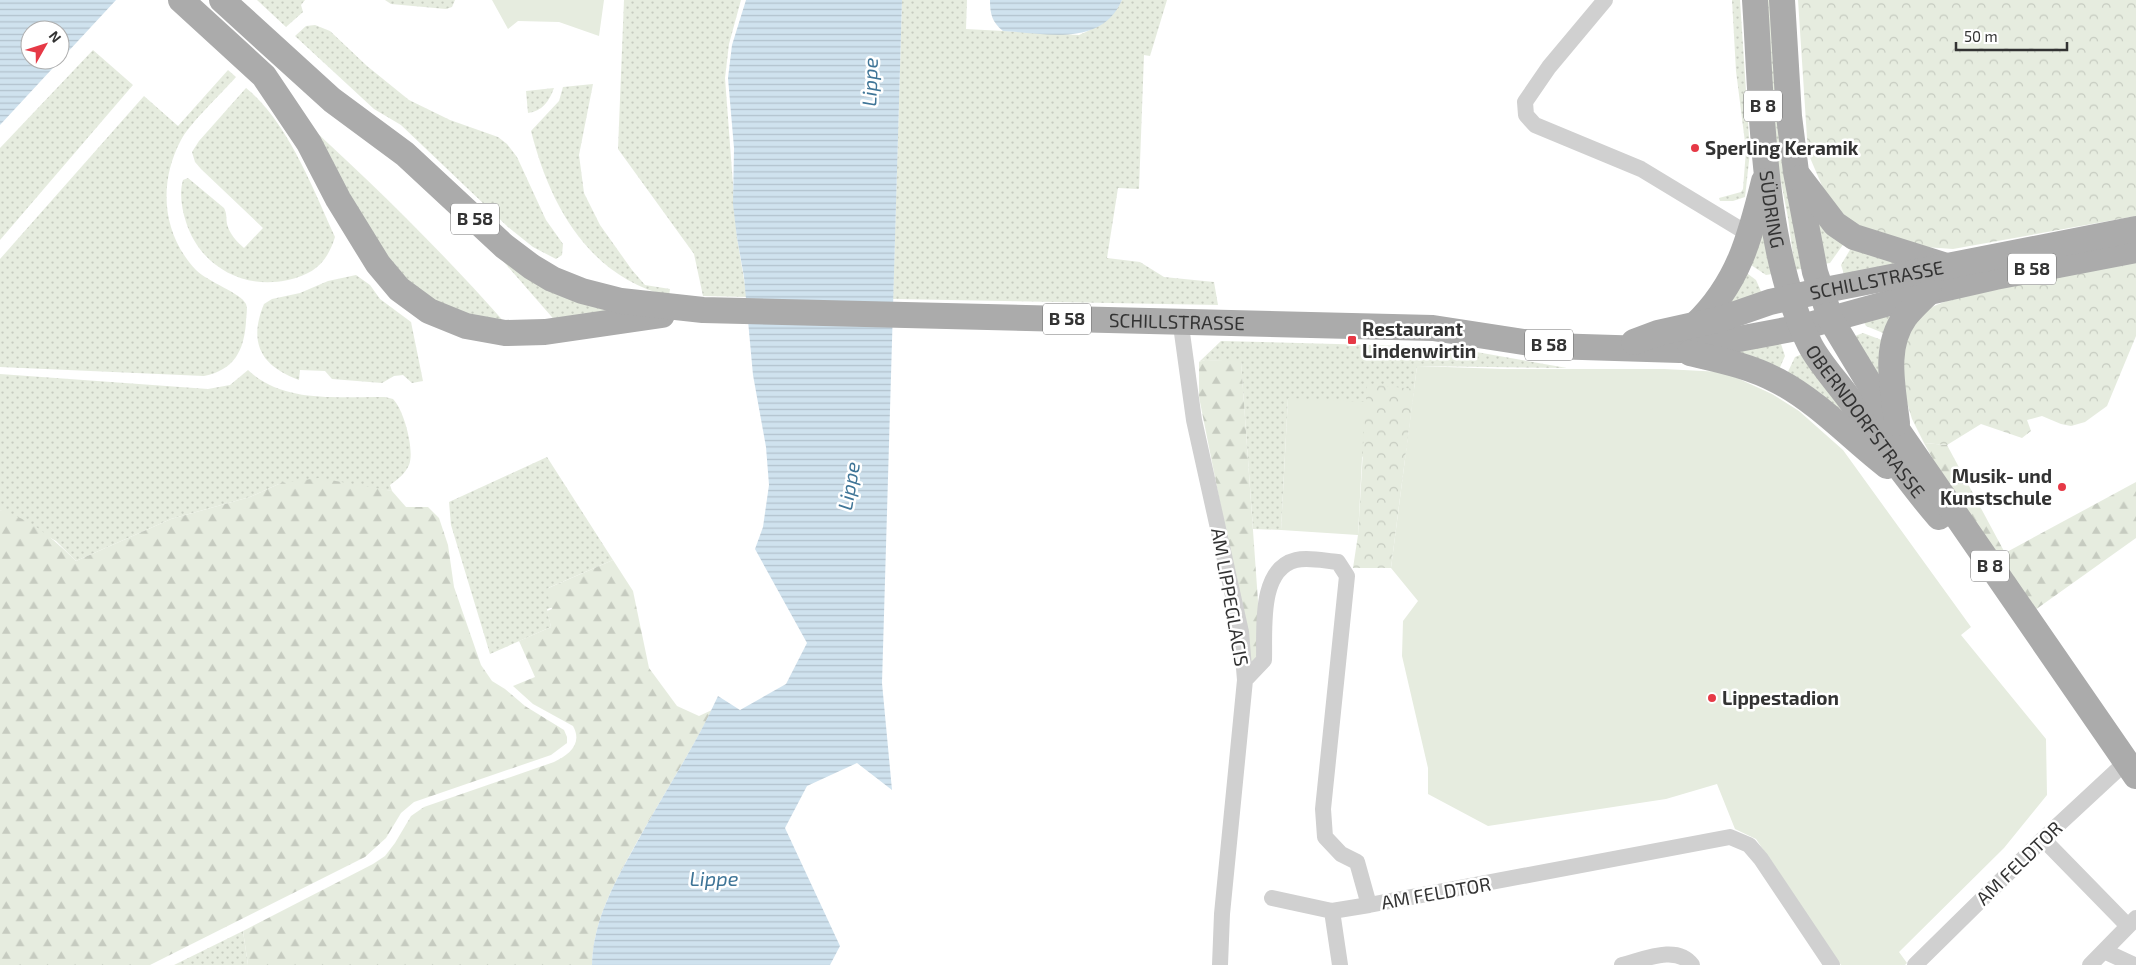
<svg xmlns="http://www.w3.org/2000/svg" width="2136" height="965" font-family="'Exo 2',sans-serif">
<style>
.grass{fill:url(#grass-dots)}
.forest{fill:url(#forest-firs)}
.park{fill:url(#park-crowns)}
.garden{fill:#e6ecdf}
.water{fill:url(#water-rules);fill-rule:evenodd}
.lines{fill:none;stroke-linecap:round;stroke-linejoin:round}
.street{stroke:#d0d0d0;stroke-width:16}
.primary{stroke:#ababab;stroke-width:26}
.poi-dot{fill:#e63946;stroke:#fff;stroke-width:2}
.labels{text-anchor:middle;stroke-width:5;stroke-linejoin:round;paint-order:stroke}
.shield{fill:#fff;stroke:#707070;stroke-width:1}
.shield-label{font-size:18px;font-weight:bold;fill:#333}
.poi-label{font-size:19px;font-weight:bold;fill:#333;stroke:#fff;text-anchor:start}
.street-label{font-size:19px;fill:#333;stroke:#fff}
.water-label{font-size:20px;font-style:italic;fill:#3f7597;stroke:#fff}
</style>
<defs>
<pattern id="grass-dots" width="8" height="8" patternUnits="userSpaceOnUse" patternTransform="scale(1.25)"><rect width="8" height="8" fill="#e6ecdf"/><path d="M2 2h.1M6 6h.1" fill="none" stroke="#c6cbc0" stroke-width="1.8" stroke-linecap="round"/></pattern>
<pattern id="forest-firs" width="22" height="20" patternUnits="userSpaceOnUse" patternTransform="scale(1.25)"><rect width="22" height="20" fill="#e6ecdf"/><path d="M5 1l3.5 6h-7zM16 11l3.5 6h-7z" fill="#c6cbc0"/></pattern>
<pattern id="park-crowns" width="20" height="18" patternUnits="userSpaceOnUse" patternTransform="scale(1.25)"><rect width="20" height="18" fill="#e6ecdf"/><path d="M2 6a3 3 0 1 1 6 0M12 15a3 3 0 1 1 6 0" fill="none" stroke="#c6cbc0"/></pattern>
<pattern id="water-rules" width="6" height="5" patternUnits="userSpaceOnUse" patternTransform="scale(1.25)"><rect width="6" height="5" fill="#cfe2ee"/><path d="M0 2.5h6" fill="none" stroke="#b2c2cd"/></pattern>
</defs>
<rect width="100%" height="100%" fill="#fff"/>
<!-- grass -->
<path class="grass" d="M 257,0 L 305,0 L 301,5 L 303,12 L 286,27 Z
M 385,0 L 455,0 L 452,7 L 446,9 L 391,4 Z
M 624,0 L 741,0 L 729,44 L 725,78 L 737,238 L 747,297 L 703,296 L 694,254 L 618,149 Z
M 902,0 L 967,0 L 966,29 L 1079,35 C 1096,28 1114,17 1122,0 L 1167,0 L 1150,56 L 1144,55 L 1139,189 L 1118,188 L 1107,258 L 1140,262 L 1164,277 L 1214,282 L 1218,305 L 893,299 Z
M 1732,0 L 1740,0 L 1750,152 L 1745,197 L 1733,201 L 1720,201 L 1719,198 L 1741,192 L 1743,189 L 1746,150 L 1736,71 Z
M 1763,0 L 1775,0 L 1806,268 L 1795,270 L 1788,218 L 1776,156 Z
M 315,25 L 330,31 L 367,66 L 409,100 L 450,120 L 498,137 L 507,144 L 517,157 L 546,220 L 563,244 L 562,255 L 556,259 L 533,247 L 508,227 L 401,125 L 374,109 L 295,36 L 306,26 Z
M 93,50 L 133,85 L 0,240 L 0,148 Z
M 228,70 L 236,77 C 222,93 190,123 181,140 C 158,183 162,234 196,270 C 208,282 241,293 246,304 C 248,309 246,316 246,322 C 244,351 234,370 204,376 L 0,367 L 0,259 L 144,96 L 178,126 Z
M 593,84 L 579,155 L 584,193 L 600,225 L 632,270 L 645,285 L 670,289 L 669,296 C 589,277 550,206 531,131 L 559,101 L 563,87 Z
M 246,88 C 288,122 313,189 335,237 C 327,263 314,274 288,280 C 243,290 200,266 186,222 C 182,209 179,194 183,180 L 188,178 L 224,208 C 227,214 226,217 227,224 C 229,233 237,242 244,248 L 263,228 L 201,169 L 195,162 L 192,152 L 199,141 Z
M 554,88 C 549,102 542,111 528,113 L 526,91 Z
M 292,110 C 367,178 439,248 506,324 L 469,320 L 404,283 Z
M 1813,205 L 1847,239 L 1830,263 L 1824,264 Z
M 1762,221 L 1772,274 L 1766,275 L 1748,263 Z
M 483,238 L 640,308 L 558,324 Z
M 1854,243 L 1906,262 L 1845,277 L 1841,265 Z
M 1744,271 L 1756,280 L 1763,296 L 1720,309 Z
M 356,275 L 370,285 L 380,299 L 411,322 L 423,381 L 412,383 L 403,375 L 394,376 L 382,383 L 332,379 L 325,371 L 300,370 L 299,380 C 261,366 248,343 264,304 L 272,299 L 300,293 L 328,281 Z
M 1904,305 L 1888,335 L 1866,326 L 1862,318 Z
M 1863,333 L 1887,342 L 1885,386 L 1855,336 Z
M 1221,341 L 1448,347 L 1567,368 L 1417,366 L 1405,460 L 1363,457 L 1288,398 L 1281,530 L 1253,529 L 1241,362 L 1205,360 L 1199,362 Z
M 1780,341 L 1785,356 L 1777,374 L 1725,355 Z
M 1805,353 L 1855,430 L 1785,378 L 1795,357 Z
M 248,370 C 284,404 338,396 385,397 L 393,399 C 404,410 415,451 409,465 C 405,474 397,480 390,485 L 392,491 L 361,487 L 281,483 L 250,497 L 171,519 L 76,561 L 56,541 L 0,510 L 0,374 L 208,389 L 230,385 Z
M 547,457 L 613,560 L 548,588 L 554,607 L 547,609 L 551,627 L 490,654 L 451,525 L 449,502 Z
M 243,931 L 248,965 L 174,965 Z"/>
<!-- forest -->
<path class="forest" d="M 1205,360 L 1241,361 L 1258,601 L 1260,659 L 1248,663 L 1246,633 L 1199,397 L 1199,362 Z
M 1924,443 L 1947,445 L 2005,553 L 2136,482 L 2136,538 L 2035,610 L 1939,470 Z
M 319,478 L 392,491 L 406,507 L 428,507 L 439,518 L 448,545 L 454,587 L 481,665 L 492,681 L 505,689 L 525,706 L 564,730 L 567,737 L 567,743 L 551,755 L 414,802 L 401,813 L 386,838 L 365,857 L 150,965 L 0,965 L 0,510 C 34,521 51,537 76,561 L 171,519 L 250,497 L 281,483 Z
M 613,560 L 633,591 L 649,668 L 677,706 L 699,716 L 712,710 C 689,755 662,797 638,840 C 616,880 593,919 592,965 L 248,965 L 243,931 L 373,864 L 385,856 L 395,843 L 411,816 L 424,807 L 554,762 C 569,755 583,744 573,726 L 533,704 L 513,686 L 535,677 L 519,641 L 551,627 L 547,611 L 552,609 L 546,589 Z"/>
<!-- park -->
<path class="park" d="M 1798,0 L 2136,0 L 2136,216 L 1953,249 L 1925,247 L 1880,237 L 1847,219 L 1826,195 L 1808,153 Z
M 2136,262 L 2136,336 L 2107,406 L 2085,422 L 2071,426 L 2061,424 L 2042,416 L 2027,420 L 2031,431 L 2022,438 L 1981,424 L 1947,445 L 1924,443 L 1912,419 L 1902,386 L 1900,360 L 1909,330 L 1927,309 L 1956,297 Z
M 1367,384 L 1414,389 L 1391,568 L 1353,568 L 1358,535 Z"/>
<!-- garden -->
<path class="garden" d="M 492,0 L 604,0 L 599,36 L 559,22 L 518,21 L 508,29 Z
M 1417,366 L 1503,369 L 1664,369 L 1722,372 L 1737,378 L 1772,394 L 1799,411 L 1843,450 L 1971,627 L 1961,635 L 2046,739 L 2047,795 L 2004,848 L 1899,952 L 1907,963 L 1905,965 L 1841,965 L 1756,839 L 1735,829 L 1717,784 L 1666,799 L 1488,826 L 1428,794 L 1428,768 L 1402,656 L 1403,621 L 1418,601 L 1391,568 Z
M 1288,398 L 1365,402 L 1358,535 L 1281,530 Z"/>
<!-- water -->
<path class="water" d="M 0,0 L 116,0 L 0,125 ZM 30,30 L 60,30 L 60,60 L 30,60 Z
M 746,0 L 902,0 L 882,683 L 892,790 L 857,763 L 807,786 L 785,828 L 840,946 L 830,965 L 592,965 C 593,920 615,882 636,844 C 663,794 695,747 718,696 L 740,710 L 786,684 L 807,643 L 755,549 L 763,527 L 769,485 L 766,447 L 753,375 L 744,277 L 737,238 L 733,204 L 734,148 L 728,78 L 732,45 Z
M 990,0 L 1122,0 C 1101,48 1045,33 1003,31 C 992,22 990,14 990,0 Z"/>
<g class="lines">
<!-- street -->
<path class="street" d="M 1605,0 L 1549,67 L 1525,102 L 1526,115 L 1535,125 L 1641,169 L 1750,235
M 1183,322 L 1182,333 L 1194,420 L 1241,632 L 1245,680 L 1222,914 L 1220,965
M 1245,680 L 1264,660 C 1265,631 1258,569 1296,560 C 1309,557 1325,561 1338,562 L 1347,576 L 1323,809 L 1325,837 L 1341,854 L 1357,862 L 1369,905 L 1730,837 L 1749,845 L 1761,859 L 1832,965
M 2043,839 L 2128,926
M 1272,898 L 1332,911 L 1369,905
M 1332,911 L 1340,965
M 2104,951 L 2134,965
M 1622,965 C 1643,960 1677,944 1692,965
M 1915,965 L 2043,839 L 2126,762
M 2090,965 L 2136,918"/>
<!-- primary -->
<g class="primary">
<path d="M 181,0 L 264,76 L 309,143 L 338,199 L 378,264 L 399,289 L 429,311 L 466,326 L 505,333 L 545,332 L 662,315"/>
<path id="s1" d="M 222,0 L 332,100 L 405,154 L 504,246 L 532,267 L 552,279 L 582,291 L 621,301 L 703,310 L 1433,328 L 1550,346 L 1680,350 L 1802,327 L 1929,292 L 1995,277 L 2136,250"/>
<path id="s2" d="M 1755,0 C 1762,106 1762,250 1810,345 C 1820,364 1837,382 1850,400 C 1879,440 1907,480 1939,517"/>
<path d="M 1782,0 L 1789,116 L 1796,172 L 1815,272 L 1831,320 L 1898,431 L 2136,776"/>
<path d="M 1800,178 L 1835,224 L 1854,237 L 1943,265"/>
<path d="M 1695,325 C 1738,284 1750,238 1764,181"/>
<path id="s3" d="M 1634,342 L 1658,333 L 1721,319 L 1770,302 L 1820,291 L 2136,229"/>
<path d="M 1690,353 C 1720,360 1750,366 1778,381 C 1818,402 1851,438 1887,466"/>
<path d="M 1897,423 C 1893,388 1883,347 1905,317 C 1912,308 1921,300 1929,292"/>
</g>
</g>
<!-- markers -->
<g class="poi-dot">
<circle cx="1695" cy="148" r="5"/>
<rect x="1347" y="335" width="10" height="10" rx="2.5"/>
<circle cx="2062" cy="487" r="5"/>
<circle cx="1712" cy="698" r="5"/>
</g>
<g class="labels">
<!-- shield labels -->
<g class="shield">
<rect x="1744" y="90.5" width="38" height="31" rx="4"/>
<rect x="451" y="203.5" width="48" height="31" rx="4"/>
<rect x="2008" y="253.5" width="48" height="31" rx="4"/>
<rect x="1043" y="303.5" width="48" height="31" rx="4"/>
<rect x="1525" y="329.5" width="48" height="31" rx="4"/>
<rect x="1971" y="550.5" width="38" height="31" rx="4"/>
</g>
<g class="shield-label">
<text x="1763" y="112">B 8</text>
<text x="475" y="225">B 58</text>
<text x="2032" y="275">B 58</text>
<text x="1067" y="325">B 58</text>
<text x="1549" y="351">B 58</text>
<text x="1990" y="572">B 8</text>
</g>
<!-- poi labels -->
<g class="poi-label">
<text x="1705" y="155">Sperling Keramik</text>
<text x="1362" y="336">Restaurant<tspan x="1362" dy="22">Lindenwirtin</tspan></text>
<text x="2052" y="483" text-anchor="end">Musik- und<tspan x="2052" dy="22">Kunstschule</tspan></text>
<text x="1722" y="705">Lippestadion</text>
</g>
<!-- street labels -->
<g class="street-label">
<text dy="7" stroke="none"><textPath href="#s2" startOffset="210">SÜDRING</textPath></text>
<text dy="7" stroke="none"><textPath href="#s3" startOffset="251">SCHILLSTRASSE</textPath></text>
<text dy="7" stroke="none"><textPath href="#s1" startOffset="1062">SCHILLSTRASSE</textPath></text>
<text dy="7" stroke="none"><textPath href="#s2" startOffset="446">OBERNDORFSTRASSE</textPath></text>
<text transform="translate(1230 597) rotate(80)" y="7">AM LIPPEGLACIS</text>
<text transform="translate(2019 863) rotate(-44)" y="7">AM FELDTOR</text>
<text transform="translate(1436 893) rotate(-10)" y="7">AM FELDTOR</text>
</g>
<!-- water labels -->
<g class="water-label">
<text transform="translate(870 82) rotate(-88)" y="7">Lippe</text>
<text transform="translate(849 486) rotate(-80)" y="7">Lippe</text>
<text x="714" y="886">Lippe</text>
</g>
</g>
<!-- north arrow -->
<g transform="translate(45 45) rotate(51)"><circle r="24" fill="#ffffff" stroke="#adadad"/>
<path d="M0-4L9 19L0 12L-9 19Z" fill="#e63946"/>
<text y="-8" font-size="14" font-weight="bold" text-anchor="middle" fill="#333333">N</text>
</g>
<!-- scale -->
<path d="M1956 42v8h111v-8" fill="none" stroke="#333333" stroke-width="2.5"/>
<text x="1964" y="42" font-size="15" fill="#333333" stroke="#ffffff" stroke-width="4" paint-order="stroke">50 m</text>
</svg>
